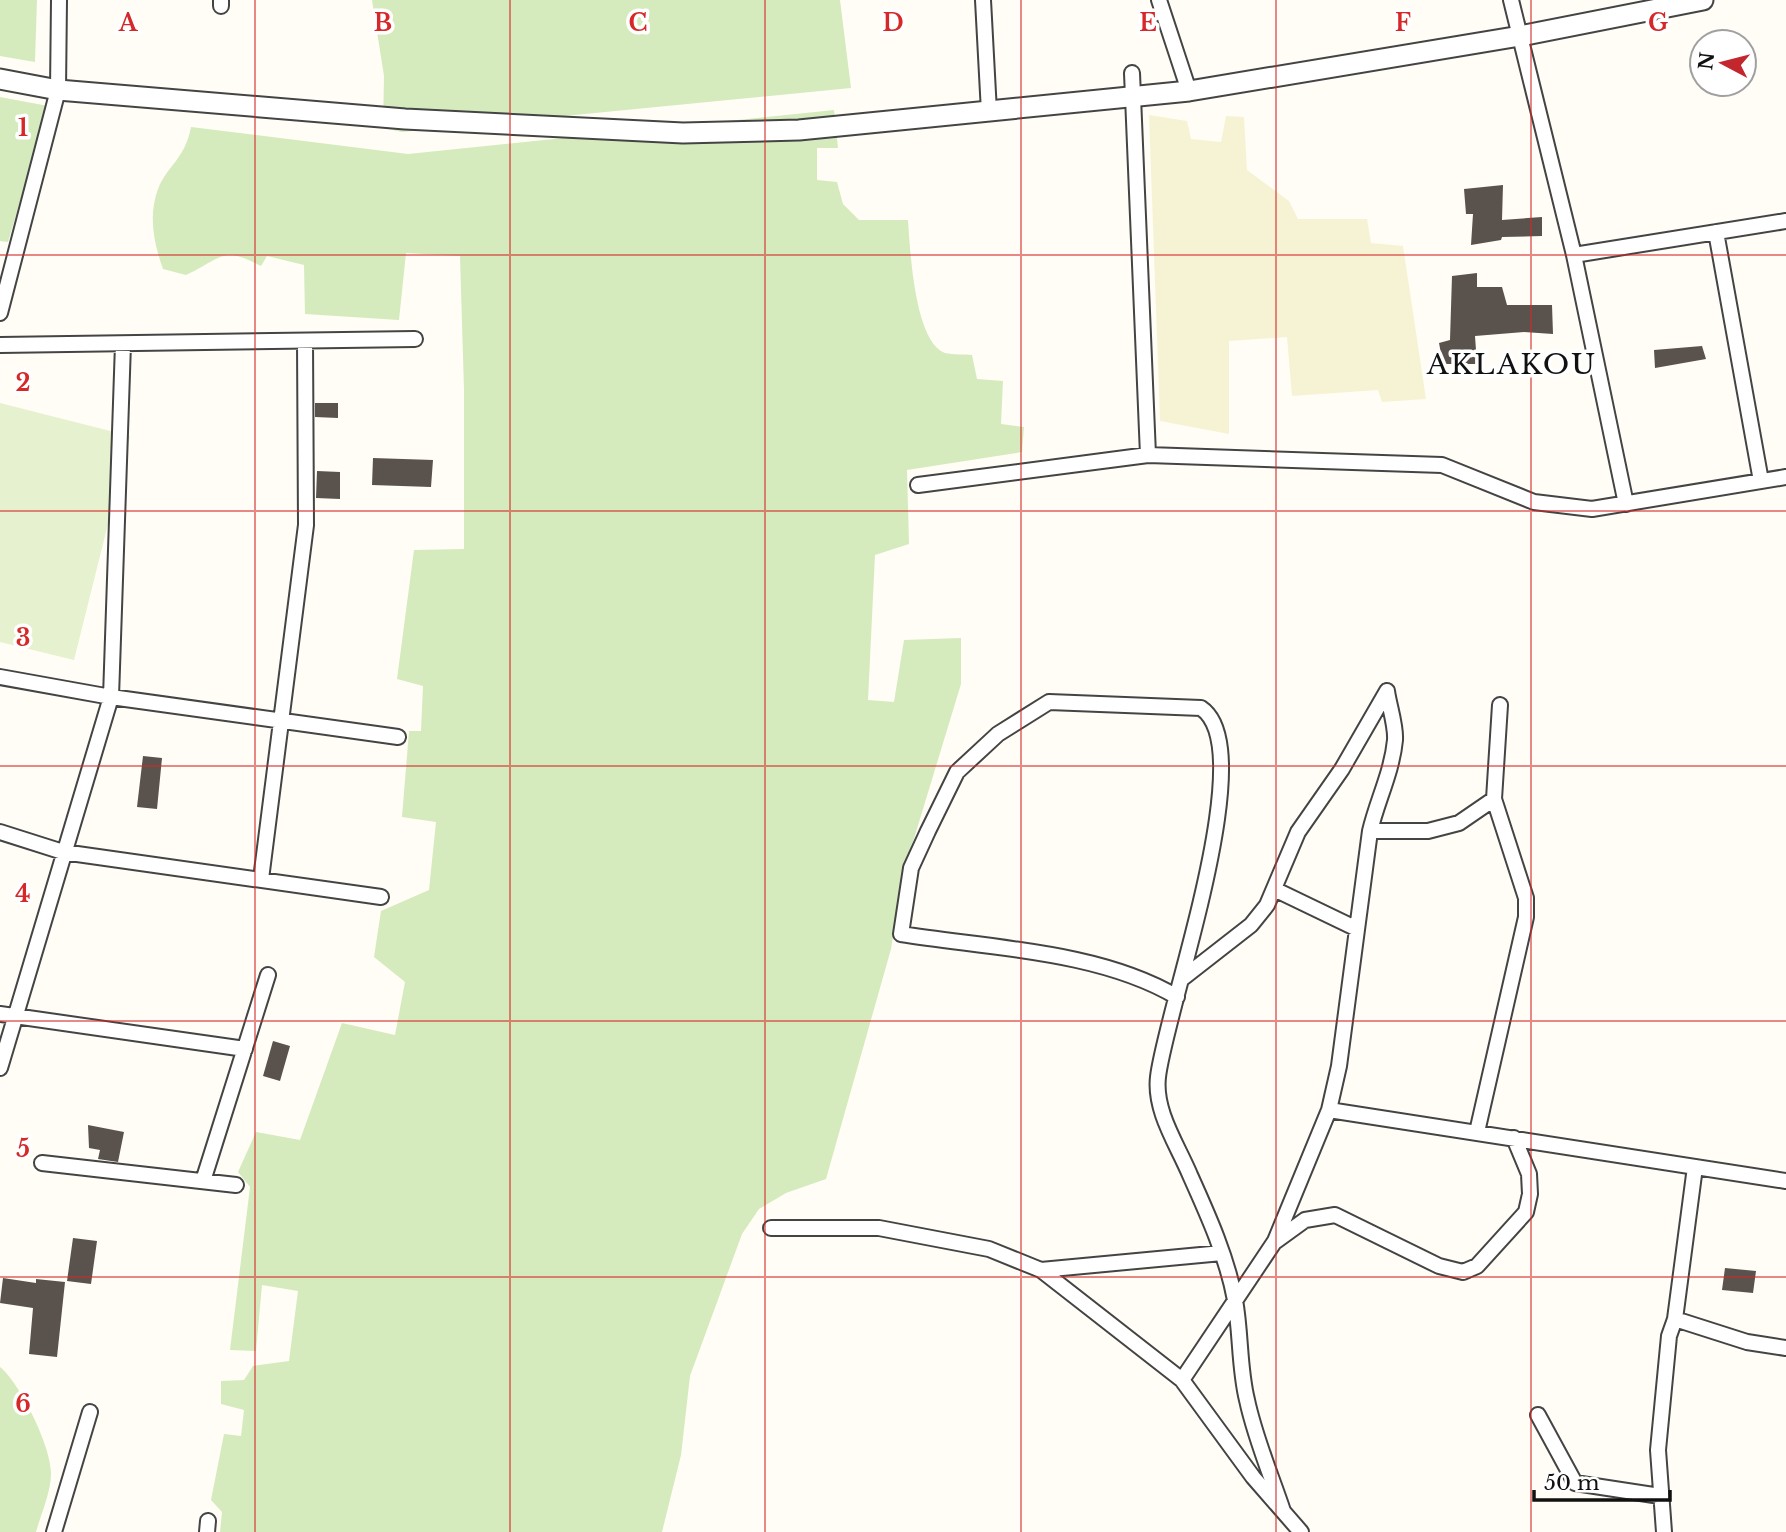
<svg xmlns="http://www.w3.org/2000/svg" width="1786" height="1532" font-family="'Libre Baskerville',serif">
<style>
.farmland{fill:#f6f3d4}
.green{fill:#d5ebbd}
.pitch{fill:#e6f2cf}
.building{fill:#5a524d}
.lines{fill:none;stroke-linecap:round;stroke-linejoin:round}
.minor-casing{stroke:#444;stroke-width:18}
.tertiary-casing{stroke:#444;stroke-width:23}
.minor{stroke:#fff;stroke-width:14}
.tertiary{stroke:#fff;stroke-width:19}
.grid{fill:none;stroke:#d62828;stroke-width:2;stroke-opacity:0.55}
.labels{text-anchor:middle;stroke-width:7;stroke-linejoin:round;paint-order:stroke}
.quarter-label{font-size:28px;letter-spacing:2px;fill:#111;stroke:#fff}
.grid-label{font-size:23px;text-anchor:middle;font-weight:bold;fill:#d62828;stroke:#fff;stroke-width:7;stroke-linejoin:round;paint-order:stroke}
</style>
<rect width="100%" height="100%" fill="#fffdf5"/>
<!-- farmland -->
<path class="farmland" d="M 1149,115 L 1187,121 L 1191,139 L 1221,142 L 1226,116 L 1244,117 L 1247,170 L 1289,201 L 1298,219 L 1367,219 L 1371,243 L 1403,246 L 1426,399 L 1382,402 L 1378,390 L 1292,396 L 1287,337 L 1229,341 L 1229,434 L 1160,421 Z"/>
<!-- green -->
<path class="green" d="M 0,0 L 37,0 L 35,62 L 0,56 Z
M 372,0 L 840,0 L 851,88 L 402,132 L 383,128 L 384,76 Z
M 0,97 L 48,106 L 8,242 L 0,241 Z
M 834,110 L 838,148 L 817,148 L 817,180 L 837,182 L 843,204 L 859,220 L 908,220 C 910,247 914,342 945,353 C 953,355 964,354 972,355 L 977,379 L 1003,381 L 1001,424 L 1024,427 L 1022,452 L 907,470 L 909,544 L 875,555 L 868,700 L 894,702 L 904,640 L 961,638 L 961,684 L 902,878 L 891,949 L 826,1179 L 786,1193 L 759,1209 L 742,1234 L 690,1376 L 681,1455 L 662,1532 L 220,1532 L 222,1512 L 211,1500 L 224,1434 L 241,1436 L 244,1410 L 221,1404 L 221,1381 L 244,1380 L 253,1366 L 289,1361 L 298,1291 L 262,1285 L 256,1351 L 230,1350 L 250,1187 L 238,1172 L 256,1132 L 300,1140 L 342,1023 L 395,1035 L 405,982 L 374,957 L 381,911 L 429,890 L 436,822 L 402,817 L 409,731 L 421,731 L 423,686 L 397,679 L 414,550 L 464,549 L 464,390 L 460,256 L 406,253 L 399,320 L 305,314 L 304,265 L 267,256 L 261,266 C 222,245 222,258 186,275 L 163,269 C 154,244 148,216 158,189 C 167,166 185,159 191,127 L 408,154 Z
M 0,1367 C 20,1383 52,1448 51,1474 C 51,1492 41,1514 36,1532 L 0,1532 Z"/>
<!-- pitch -->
<path class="pitch" d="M 0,403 L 130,436 L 74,660 L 0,642 Z"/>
<!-- building -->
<path class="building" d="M 1503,185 L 1502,220 L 1542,217 L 1542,236 L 1502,237 L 1501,240 L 1471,245 L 1473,214 L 1466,214 L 1464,189 Z
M 1477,273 L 1477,287 L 1502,287 L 1507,305 L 1552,305 L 1553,334 L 1524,332 L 1475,336 L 1477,364 L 1443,364 L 1439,343 L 1450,340 L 1452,276 Z
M 1702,346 L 1706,359 L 1655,368 L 1654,350 Z
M 315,403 L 338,403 L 338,418 L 315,417 Z
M 373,458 L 433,460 L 431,487 L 372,485 Z
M 317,471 L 340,472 L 340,499 L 316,498 Z
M 143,756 L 162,758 L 157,809 L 137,807 Z
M 273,1041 L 290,1046 L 280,1081 L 263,1076 Z
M 88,1125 L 124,1132 L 118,1162 L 98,1159 L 100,1150 L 89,1148 Z
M 73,1238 L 97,1241 L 91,1284 L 67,1281 Z
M 1725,1268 L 1756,1271 L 1753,1293 L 1722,1290 Z
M 3,1278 L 36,1283 L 36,1279 L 65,1282 L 57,1357 L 29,1354 L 33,1308 L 0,1303 Z"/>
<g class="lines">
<defs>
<path id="minor" d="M 221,0 L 221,6
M 983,0 L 989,112
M 1159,0 L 1189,91
M 1511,0 L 1574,255 L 1626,504
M 1132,73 L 1148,455
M 1716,232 L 1761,481
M 1574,255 L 1786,221
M 0,313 L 58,90 L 59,0
M 0,345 L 415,339
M 918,485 L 1148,455 L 1442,465 L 1534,502 L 1592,509 L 1786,477
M 0,677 L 111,697 L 398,737
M 1387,691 C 1389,706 1396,725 1395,740 C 1392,772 1377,801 1370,831 L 1428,831 L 1459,823 L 1494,799
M 0,832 L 63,852 L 381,897
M 261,879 L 306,525 L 305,341
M 1274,889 L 1355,928
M 1183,978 L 1251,925 L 1267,905 L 1298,832 L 1342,769 L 1387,691
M 1177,997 C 1100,951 989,948 901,934 L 911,868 L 928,831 L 957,772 L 998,734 L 1049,702 L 1201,708 C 1262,749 1165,1011 1158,1077 C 1154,1111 1177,1144 1190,1175 C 1208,1215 1227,1257 1235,1300 C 1241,1333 1239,1368 1247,1400 C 1255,1438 1271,1475 1283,1511
M 0,1014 L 245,1049
M 0,1068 L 111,697 L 123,344
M 1329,1110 L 1786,1181
M 1477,1132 L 1526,917 L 1526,898 L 1494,799 L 1500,705
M 42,1163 L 236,1185
M 203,1181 L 268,975
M 771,1228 L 879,1228 L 989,1249 L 1041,1270 L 1182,1380 L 1253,1477 L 1301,1532
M 1276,1241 L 1305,1220 L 1335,1215 L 1439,1266 L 1463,1272 L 1477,1266 L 1526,1212 L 1530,1194 L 1529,1174 L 1514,1138
M 1041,1270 L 1222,1253
M 1675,1319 L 1747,1342 L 1786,1348
M 1182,1380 L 1275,1241 L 1329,1110 L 1339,1066 L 1370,831
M 1538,1415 L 1575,1483 L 1660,1496
M 54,1532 L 90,1412
M 207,1532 L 208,1521
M 1664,1532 L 1658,1450 L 1669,1336 L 1675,1319 L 1695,1167"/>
<path id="tertiary" d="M 0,79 L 58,90 L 405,119 L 683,133 L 799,130 L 1189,91 L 1520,36 L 1703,0"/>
</defs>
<!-- minor casing -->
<use href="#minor" class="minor-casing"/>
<!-- tertiary casing -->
<use href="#tertiary" class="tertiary-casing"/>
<!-- minor -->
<use href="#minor" class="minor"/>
<!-- tertiary -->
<use href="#tertiary" class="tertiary"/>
</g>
<!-- grid -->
<path class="grid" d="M 255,0 L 255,1532M 510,0 L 510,1532M 765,0 L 765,1532M 1021,0 L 1021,1532M 1276,0 L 1276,1532M 1531,0 L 1531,1532M 0,255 L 1786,255M 0,511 L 1786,511M 0,766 L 1786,766M 0,1021 L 1786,1021M 0,1277 L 1786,1277"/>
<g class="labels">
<!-- quarter labels -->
<g class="quarter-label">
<text x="1512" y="374">AKLAKOU</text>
</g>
</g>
<g class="grid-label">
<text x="128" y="31">A</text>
<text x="383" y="31">B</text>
<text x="638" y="31">C</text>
<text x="893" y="31">D</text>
<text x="1148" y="31">E</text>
<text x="1403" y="31">F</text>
<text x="1658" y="31">G</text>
<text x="23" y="136">1</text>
<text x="23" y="391">2</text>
<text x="23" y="646">3</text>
<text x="23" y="902">4</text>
<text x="23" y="1157">5</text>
<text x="23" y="1412">6</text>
</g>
<!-- north arrow -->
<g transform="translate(1723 63) rotate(277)"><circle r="33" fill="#ffffff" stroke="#a0a0a0" stroke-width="2"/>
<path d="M0-5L12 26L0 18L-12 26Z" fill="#c4262e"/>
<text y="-10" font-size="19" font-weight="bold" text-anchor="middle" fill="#111111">N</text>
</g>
<!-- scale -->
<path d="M1534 1490v10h136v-10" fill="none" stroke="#111111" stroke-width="3.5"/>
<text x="1544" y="1490" font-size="21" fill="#111111" stroke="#ffffff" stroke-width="5" paint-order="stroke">50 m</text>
</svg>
